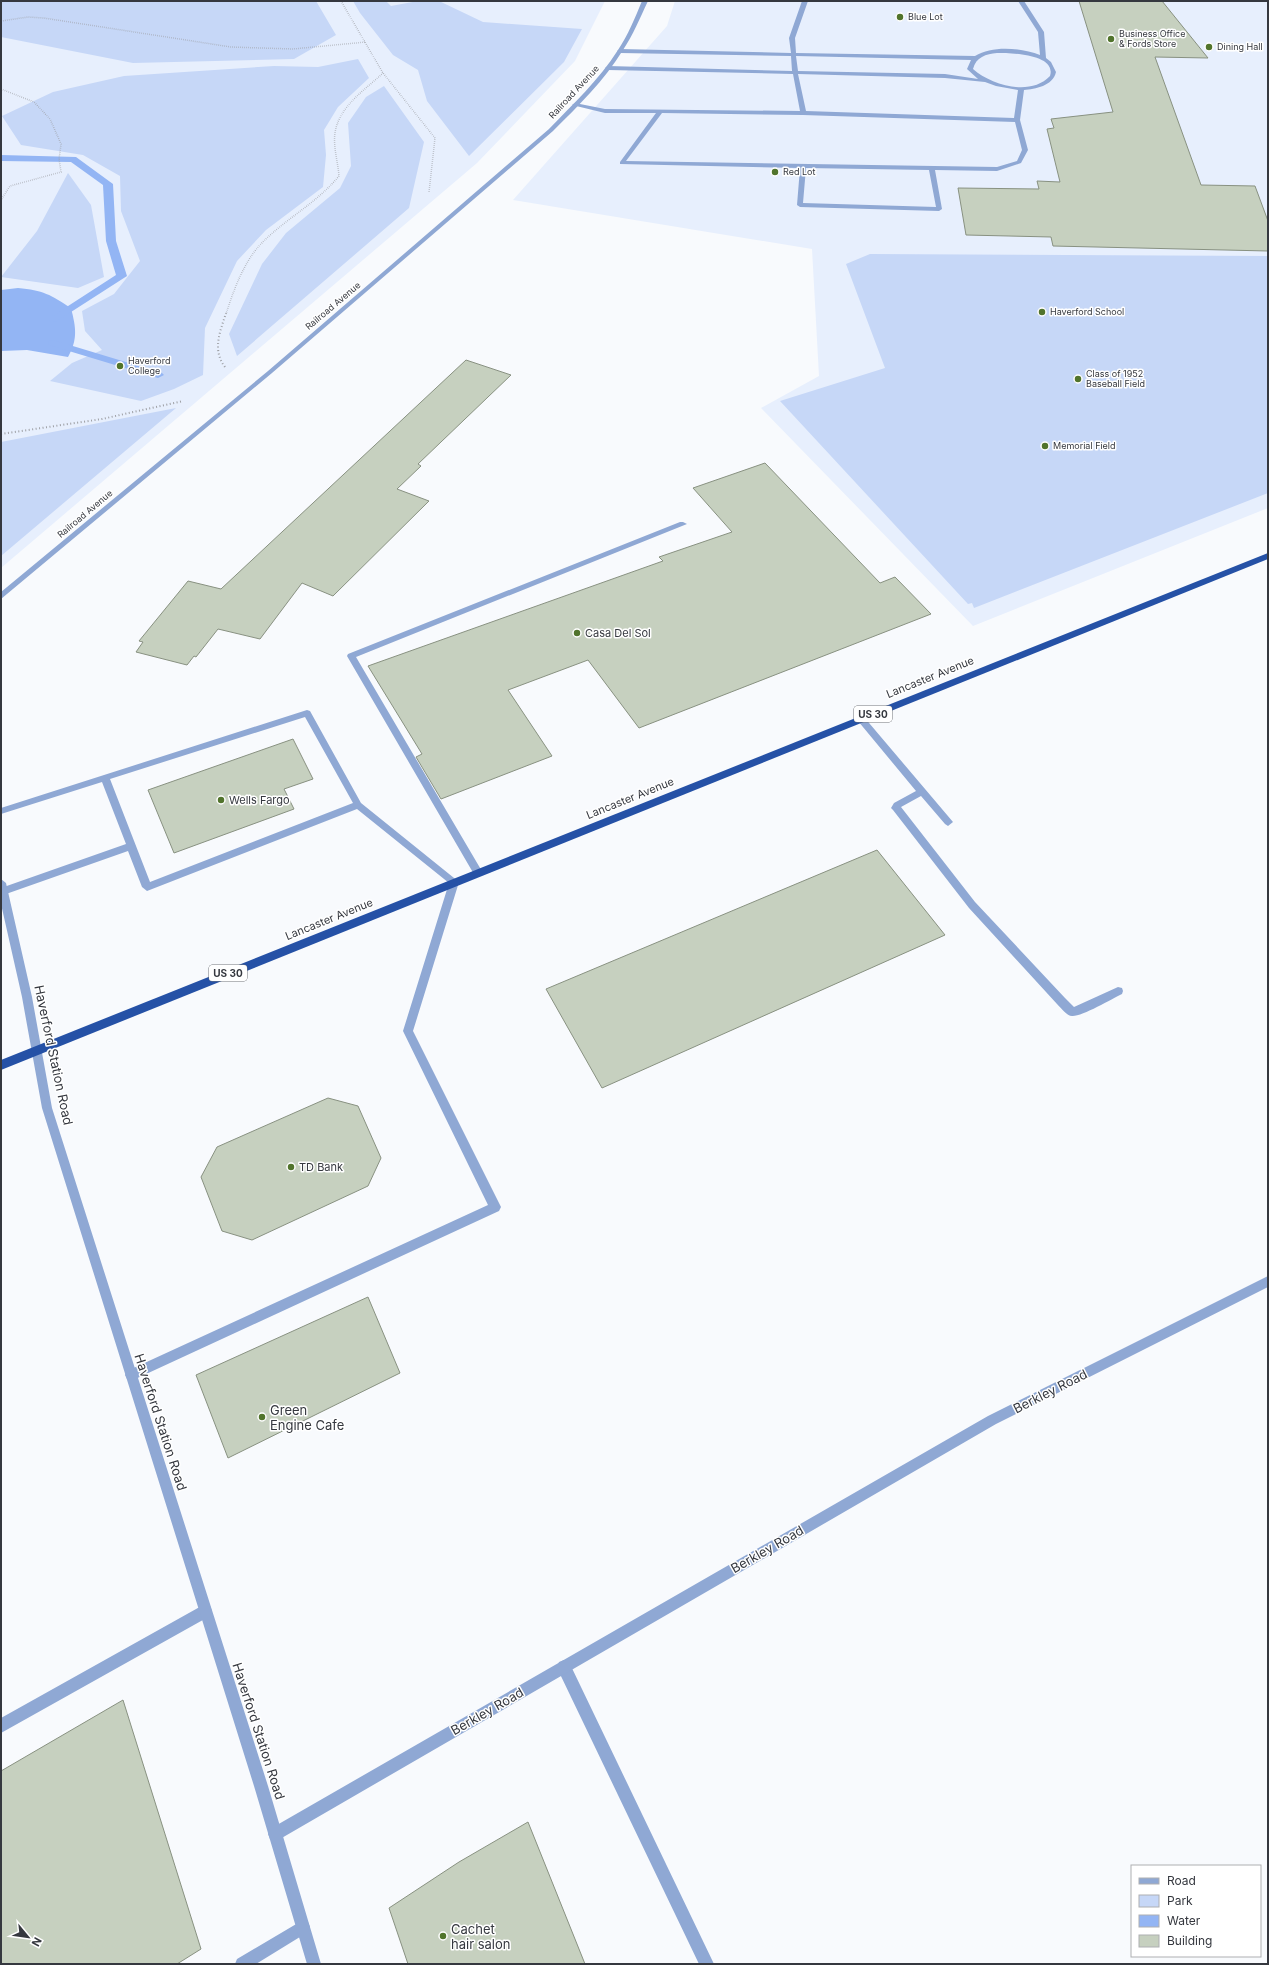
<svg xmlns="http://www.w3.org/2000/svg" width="1269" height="1965" font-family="Inter,sans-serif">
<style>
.built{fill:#e7effd}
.green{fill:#c6d7f7}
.water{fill:#93b5f4}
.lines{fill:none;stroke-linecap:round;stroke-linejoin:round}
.stream{fill:#93b5f4;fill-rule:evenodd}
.building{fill:#c6d0bf;stroke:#889181}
.path-far1{stroke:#9d9fa4;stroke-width:1.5;stroke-dasharray:0.5 1.5;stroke-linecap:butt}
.path{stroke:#9d9fa4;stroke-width:2;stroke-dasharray:1 2.5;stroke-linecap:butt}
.service{fill:#8fa8d4;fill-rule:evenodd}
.minor{fill:#8fa8d4;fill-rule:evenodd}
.tertiary{fill:#8fa8d4;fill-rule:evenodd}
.trunk{fill:#2551a6;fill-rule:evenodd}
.poi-dot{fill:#51742c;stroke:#fff;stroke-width:1.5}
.labels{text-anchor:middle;stroke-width:3;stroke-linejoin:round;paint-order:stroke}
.far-poi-label{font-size:9px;fill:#35383f;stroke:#fff;text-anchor:start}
.far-street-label{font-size:9px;fill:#35383f;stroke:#fff}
.shield{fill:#fff;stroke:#727479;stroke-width:1}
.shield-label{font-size:10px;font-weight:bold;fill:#35383f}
.poi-label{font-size:11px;fill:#35383f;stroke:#fff;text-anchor:start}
.street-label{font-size:11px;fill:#35383f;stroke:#fff}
.near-street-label{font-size:13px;fill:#35383f;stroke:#fff}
.near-poi-label{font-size:13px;fill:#35383f;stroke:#fff;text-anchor:start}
</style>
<rect width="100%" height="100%" fill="#f8fafd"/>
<!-- built -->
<path class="built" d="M 1,1 L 605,1 L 575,61 L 477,163 L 1,568 Z
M 675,1 L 1268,1 L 1268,508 L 973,626 L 761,408 L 819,376 L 812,249 L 513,200 L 667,26 Z"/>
<!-- green -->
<path class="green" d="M 1,1 L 316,1 L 336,35 L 294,59 L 133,63 L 1,37 Z
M 353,1 L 386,1 L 391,6 L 418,1 L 439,1 L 483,22 L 582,29 L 564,62 L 469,156 L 427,101 L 418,70 L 393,55 L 360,13 Z
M 358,59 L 369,78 L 338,107 L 324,130 L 326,155 L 323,187 L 266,230 L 237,261 L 205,328 L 203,375 L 174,389 L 141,401 L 50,381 L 72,363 L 102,350 L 85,331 L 82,311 L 114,294 L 140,261 L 121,211 L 120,176 L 83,155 L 21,145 L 2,116 L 53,92 L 124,76 L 274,66 L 318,67 Z
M 384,86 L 424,142 L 409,208 L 237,356 L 229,334 L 262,264 L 286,233 L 340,188 L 351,166 L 348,123 L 366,97 Z
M 68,173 L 91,205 L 104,277 L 78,288 L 1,277 L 37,231 Z
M 870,254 L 1268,256 L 1268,493 L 974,608 L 972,603 L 968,604 L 780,401 L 885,368 L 846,264 Z
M 176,408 L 1,556 L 1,442 Z"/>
<!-- water -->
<path class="water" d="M 18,288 C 43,290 51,295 71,308 C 76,328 78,339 68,357 L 27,350 L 1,351 L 1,290 Z"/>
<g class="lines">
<!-- stream -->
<path class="stream" d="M 1,155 L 76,157 L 113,184 L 116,241 L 127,276 L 57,321 L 53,322 L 48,319 L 116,275 L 106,241 L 103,185 L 71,162 L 1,161 Z
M 53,340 L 162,373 L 164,375 L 158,378 L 49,345 L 48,343 L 49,341 Z"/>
</g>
<!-- building -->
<path class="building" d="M 1079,1 L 1162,1 L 1208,58 L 1155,57 L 1201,185 L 1255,186 L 1268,221 L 1268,251 L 1053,246 L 1051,237 L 966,235 L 958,188 L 1039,189 L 1037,181 L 1060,182 L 1047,129 L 1054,128 L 1051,119 L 1113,112 Z
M 466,360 L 511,375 L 418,464 L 421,466 L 397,489 L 429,501 L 333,596 L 302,583 L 260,639 L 218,629 L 196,657 L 194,656 L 187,665 L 136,652 L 143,642 L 139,641 L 188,581 L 221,589 Z
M 765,463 L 880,583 L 895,577 L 931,614 L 639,728 L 588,660 L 508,690 L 552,756 L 441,799 L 416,757 L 422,754 L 368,666 L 663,561 L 659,557 L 732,532 L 693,488 Z
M 293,739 L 313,779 L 284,789 L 294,809 L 174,853 L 148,790 Z
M 877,850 L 945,935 L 602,1088 L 546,989 Z
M 328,1098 L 358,1106 L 381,1158 L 368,1186 L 252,1240 L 222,1231 L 201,1177 L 217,1147 Z
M 368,1297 L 400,1373 L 228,1458 L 196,1375 Z
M 123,1700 L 201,1949 L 177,1964 L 1,1964 L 1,1771 Z
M 528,1822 L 585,1964 L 408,1964 L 389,1908 L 459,1862 Z"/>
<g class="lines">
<!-- path-far1 -->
<path class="path-far1" d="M 341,1 L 383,73 L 435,138 L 429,192
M 1,21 L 28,17 L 44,18 L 231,47 L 293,49 L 366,42
M 1,89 L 34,102 L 50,119 L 61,144 L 59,159 L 61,172 L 10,186 L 1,200
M 226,314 C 233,292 243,264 259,246 C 283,220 316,204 339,176 C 338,162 333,147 335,133 C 339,106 365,90 383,73"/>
<!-- path -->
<path class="path" d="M 225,367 C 212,350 220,332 226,313
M 1,434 L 102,419 L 183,401"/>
<!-- service -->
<path class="service" d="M 802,1 L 808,1 L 795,38 L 796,53 L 975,56 C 993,45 1021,48 1040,55 L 1038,32 L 1018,1 L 1024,1 L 1044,32 L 1046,58 L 1051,62 L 1056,72 C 1053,86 1035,89 1024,90 L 1020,120 L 1028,150 L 1021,163 L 997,171 L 935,170 L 942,209 L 939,211 L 800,207 L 797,205 L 800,168 L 620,164 L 620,162 L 656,113 L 605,113 L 572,105 L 575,103 L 605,109 L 800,111 L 793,74 L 608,70 L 605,68 L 608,66 L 792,71 L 791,56 L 620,53 L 617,51 L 620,49 L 791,53 L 789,38 ZM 997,53 C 1010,53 1057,54 1050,76 C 1030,97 991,85 973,69 C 976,57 986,54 997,53 ZM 796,56 L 971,60 L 967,69 L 978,79 L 945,74 L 798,71 ZM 798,74 L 945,78 L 985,82 L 996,86 L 1018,90 L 1014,118 L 806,111 ZM 662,113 L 803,115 L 1015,122 L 1022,150 L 1017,161 L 997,167 L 626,161 ZM 806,168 L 929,170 L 936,207 L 803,203 Z
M 680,522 L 683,522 L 687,524 L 356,657 L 483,873 L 478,877 L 475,876 L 347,656 L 348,654 Z
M 307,710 L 310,711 L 361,803 L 459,882 L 413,1031 L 501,1207 L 499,1211 L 131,1381 L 127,1379 L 125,1375 L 127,1371 L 488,1205 L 403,1031 L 449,883 L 357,809 L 147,891 L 142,887 L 128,851 L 6,894 L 1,894 L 1,888 L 126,844 L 102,782 L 1,814 L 1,808 ZM 305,717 L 353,803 L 150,882 L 110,779 Z
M 861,716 L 864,717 L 953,822 L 948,826 L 945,824 L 921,796 L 901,807 L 975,902 L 1065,998 L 1074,1007 L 1118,987 L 1122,988 L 1123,991 L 1122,994 C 1112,999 1081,1017 1072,1016 C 1067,1016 1061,1008 1057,1004 L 969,908 L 893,810 L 891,808 L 894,803 L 916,791 L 858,721 L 857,719 L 858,717 Z
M 205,1604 L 210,1606 L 212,1611 L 210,1616 L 1,1733 L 1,1718 Z
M 564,1660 L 569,1662 L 714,1964 L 699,1964 L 559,1672 L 557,1667 L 559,1662 Z
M 303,1920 L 308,1922 L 310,1927 L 308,1932 L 256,1964 L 235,1964 L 237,1959 Z"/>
<!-- minor -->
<path class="minor" d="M 1268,1276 L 1268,1287 L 996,1424 L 280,1839 L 275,1841 L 270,1839 L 268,1834 L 270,1829 L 988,1416 Z"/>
<!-- tertiary -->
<path class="tertiary" d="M 642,1 L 648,1 C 640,18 633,35 623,50 C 604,81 578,106 553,131 L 272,373 L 1,599 L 1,592 L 268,371 L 549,129 C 573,104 599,80 618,50 C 628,35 635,18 642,1 Z
M 1,879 L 6,883 L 32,997 L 52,1108 L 268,1786 L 321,1964 L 307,1964 L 254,1786 L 42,1108 L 22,997 L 1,904 Z"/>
<!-- trunk -->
<path class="trunk" d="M 1268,553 L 1268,559 L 1,1070 L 1,1060 Z"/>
</g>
<!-- markers -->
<g class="poi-dot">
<circle cx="900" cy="17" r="4"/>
<circle cx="1111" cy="39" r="4"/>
<circle cx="1209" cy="47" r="4"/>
<circle cx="775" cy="172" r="4"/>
<circle cx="1042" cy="312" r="4"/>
<circle cx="120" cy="366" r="4"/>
<circle cx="1078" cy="379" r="4"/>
<circle cx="1045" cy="446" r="4"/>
<circle cx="577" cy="633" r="4"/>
<circle cx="221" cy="800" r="4"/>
<circle cx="291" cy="1167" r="4"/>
<circle cx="262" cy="1417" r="4"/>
<circle cx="443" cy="1936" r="4"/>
</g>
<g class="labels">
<!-- far-poi labels -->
<g class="far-poi-label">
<text x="908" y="20">Blue Lot</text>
<text x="1119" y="37">Business Office<tspan x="1119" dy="10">&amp; Fords Store</tspan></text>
<text x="1217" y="50">Dining Hall</text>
<text x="783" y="175">Red Lot</text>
<text x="1050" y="315">Haverford School</text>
<text x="128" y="364">Haverford<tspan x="128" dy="10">College</tspan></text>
<text x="1086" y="377">Class of 1952<tspan x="1086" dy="10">Baseball Field</tspan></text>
<text x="1053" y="449">Memorial Field</text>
</g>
<!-- far-street labels -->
<g class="far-street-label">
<text transform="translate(574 92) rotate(-47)" y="3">Railroad Avenue</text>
<text transform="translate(333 306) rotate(-40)" y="3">Railroad Avenue</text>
<text transform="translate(85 514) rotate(-40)" y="3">Railroad Avenue</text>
</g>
<!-- shield labels -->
<g class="shield">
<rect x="854" y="706" width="38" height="16" rx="3"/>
<rect x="209" y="965" width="38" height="16" rx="3"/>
</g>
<g class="shield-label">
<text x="873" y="718">US 30</text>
<text x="228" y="977">US 30</text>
</g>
<!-- poi labels -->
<g class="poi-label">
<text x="585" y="637">Casa Del Sol</text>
<text x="229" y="804">Wells Fargo</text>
<text x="299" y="1171">TD Bank</text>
</g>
<!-- street labels -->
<g class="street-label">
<text transform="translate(930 677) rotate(-22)" y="4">Lancaster Avenue</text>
<text transform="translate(630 798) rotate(-22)" y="4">Lancaster Avenue</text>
<text transform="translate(329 919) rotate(-22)" y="4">Lancaster Avenue</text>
</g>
<!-- near-street labels -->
<g class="near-street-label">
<text transform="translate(54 1055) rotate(78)" y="5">Haverford Station Road</text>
<text transform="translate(1050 1391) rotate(-27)" y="5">Berkley Road</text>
<text transform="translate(161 1422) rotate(72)" y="5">Haverford Station Road</text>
<text transform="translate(767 1549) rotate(-30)" y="5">Berkley Road</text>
<text transform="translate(487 1711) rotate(-30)" y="5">Berkley Road</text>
<text transform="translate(259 1731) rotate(72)" y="5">Haverford Station Road</text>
</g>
<!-- near-poi labels -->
<g class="near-poi-label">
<text x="270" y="1415">Green<tspan x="270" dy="15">Engine Cafe</tspan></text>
<text x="451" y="1934">Cachet<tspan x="451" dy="15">hair salon</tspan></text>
</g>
</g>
<!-- border -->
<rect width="1269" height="1965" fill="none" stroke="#35383f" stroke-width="4"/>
<!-- legend -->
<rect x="1131" y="1865" width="130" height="92" fill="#ffffff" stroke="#aeafb2"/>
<rect x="1139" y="1878" width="20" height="6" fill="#8fa8d4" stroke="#aeafb2"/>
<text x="1167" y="1885" font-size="12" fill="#35383f">Road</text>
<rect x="1139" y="1895" width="20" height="12" fill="#c6d7f7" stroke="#aeafb2"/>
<text x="1167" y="1905" font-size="12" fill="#35383f">Park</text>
<rect x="1139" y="1915" width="20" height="12" fill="#93b5f4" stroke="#aeafb2"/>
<text x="1167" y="1925" font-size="12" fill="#35383f">Water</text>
<rect x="1139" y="1935" width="20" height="12" fill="#c6d0bf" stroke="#aeafb2"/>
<text x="1167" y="1945" font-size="12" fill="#35383f">Building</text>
<!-- north arrow -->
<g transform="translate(28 1937) rotate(119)" stroke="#ffffff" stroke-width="3" paint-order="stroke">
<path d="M0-3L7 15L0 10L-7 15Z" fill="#35383f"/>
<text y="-6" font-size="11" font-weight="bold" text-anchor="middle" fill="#35383f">N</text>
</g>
</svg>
